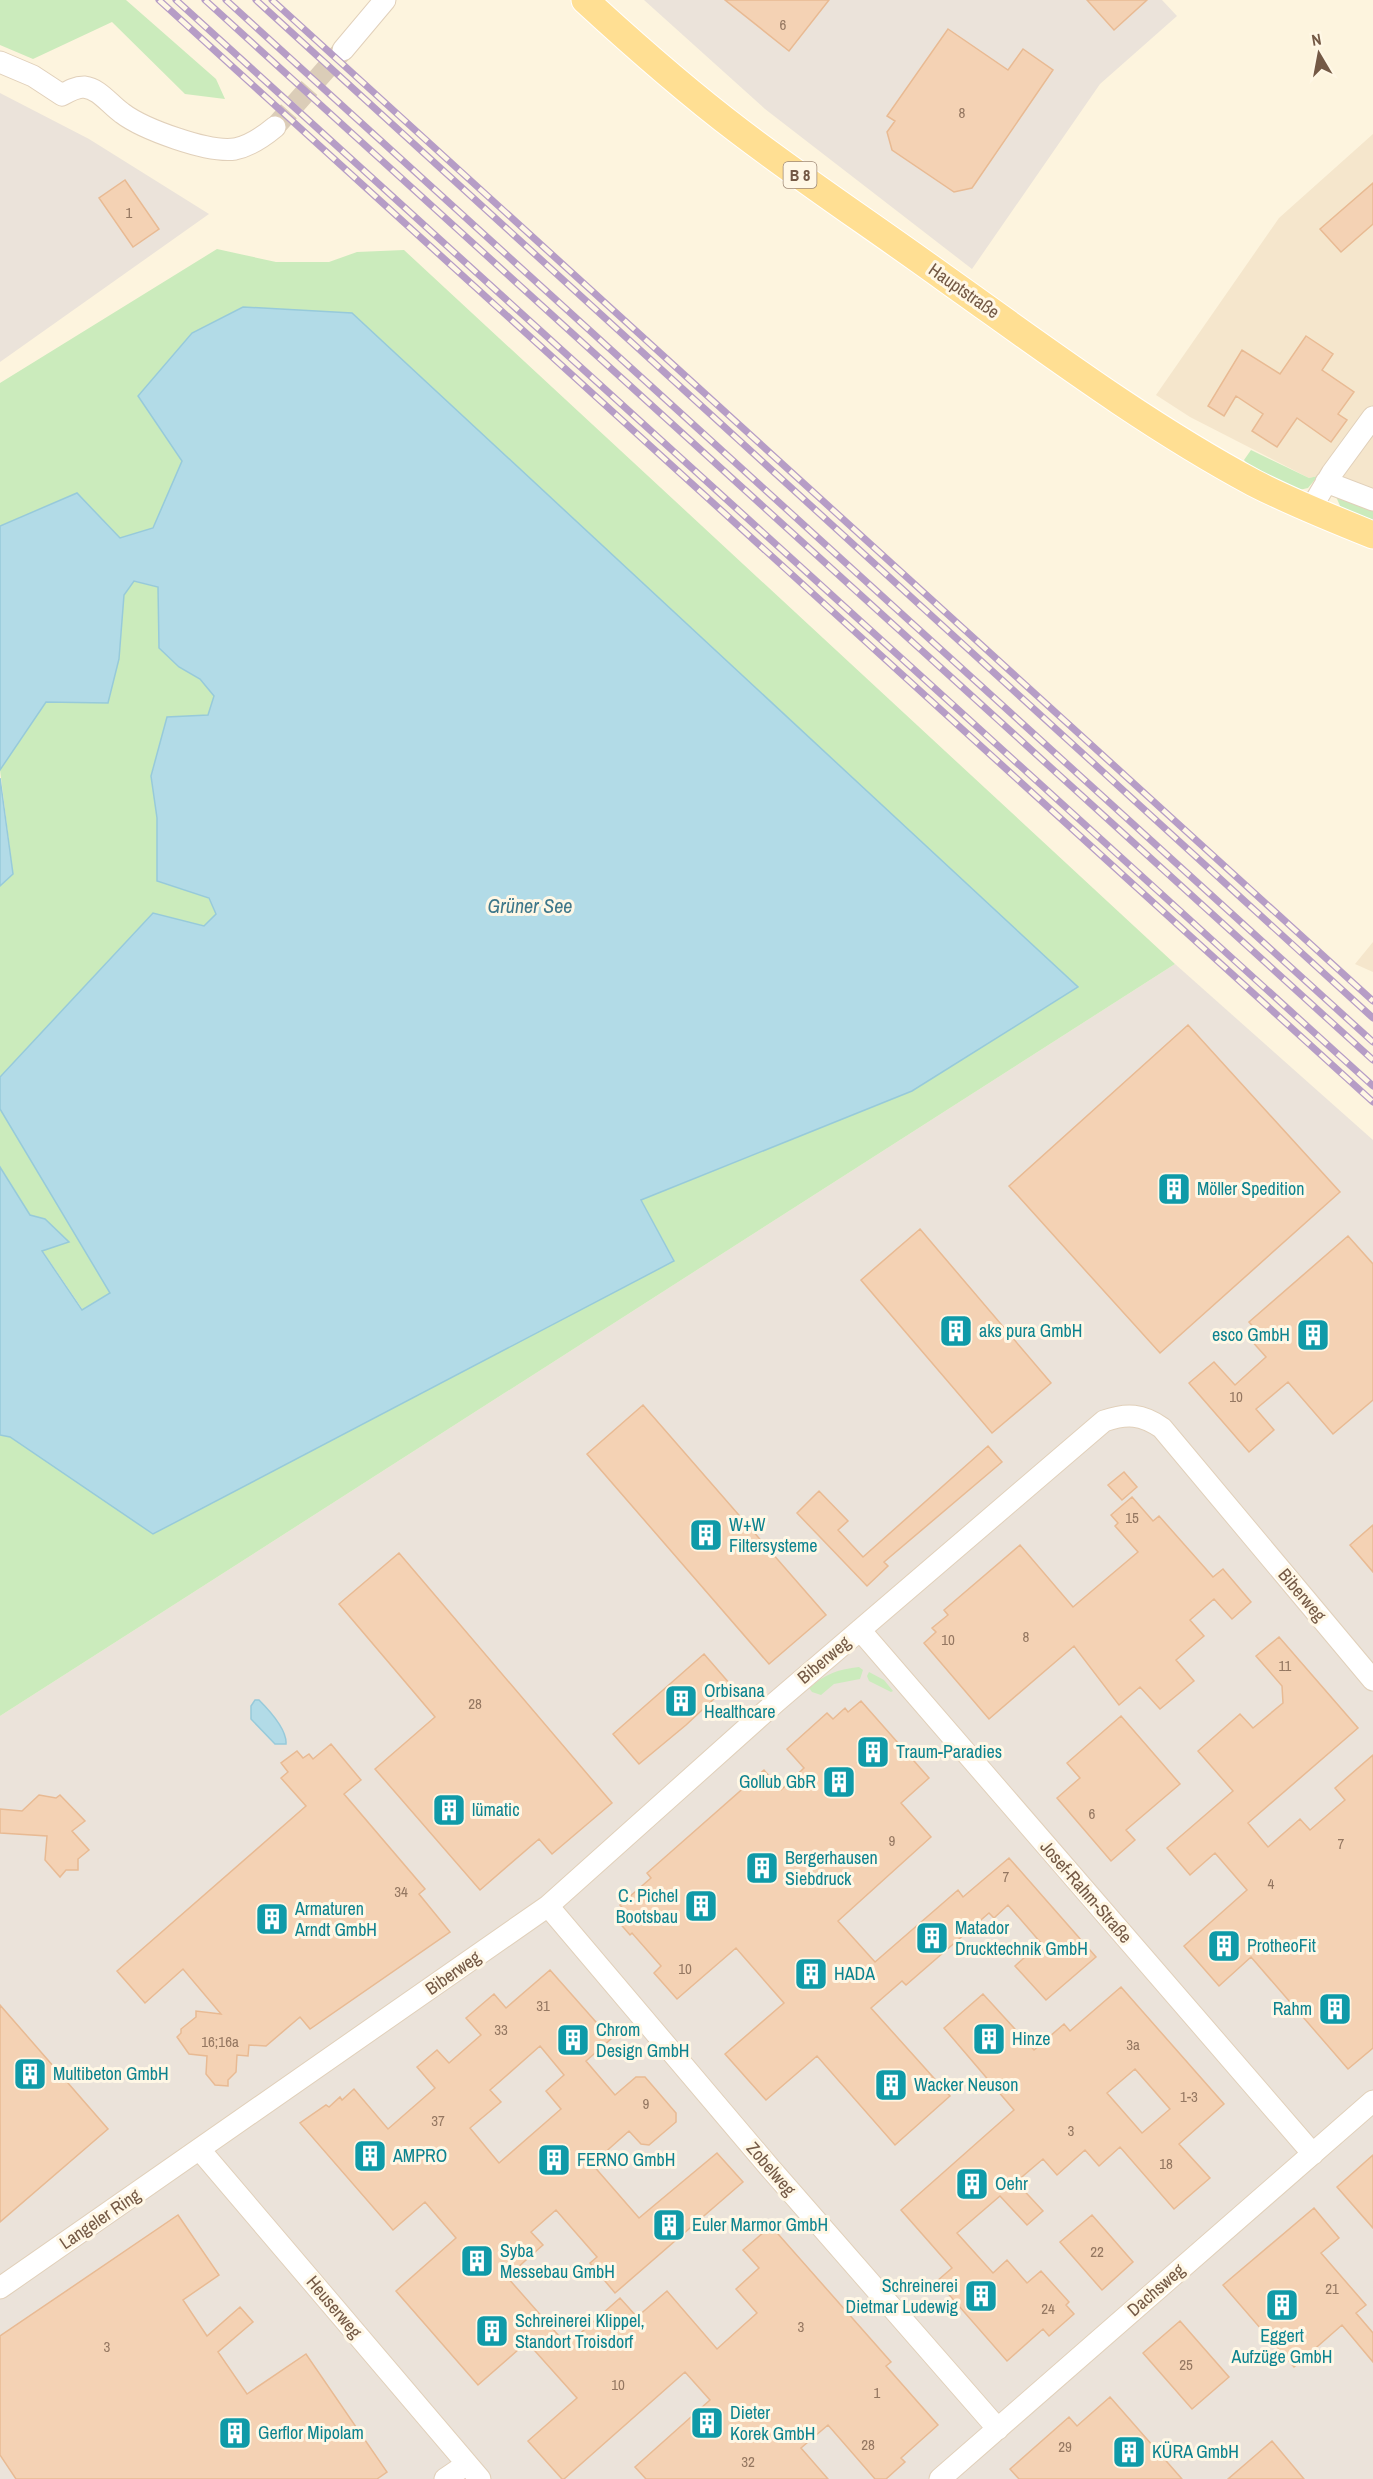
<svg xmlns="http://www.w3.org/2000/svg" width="1373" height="2479" font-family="'Archivo Narrow',sans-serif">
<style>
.residential{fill:#f5e6cc}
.industrial{fill:#ebe3da}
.green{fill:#cbebbc}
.water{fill:#b2dbe7;stroke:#97cada;stroke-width:1.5}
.building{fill:#f4d2b4;stroke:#e8ba93;stroke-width:1.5;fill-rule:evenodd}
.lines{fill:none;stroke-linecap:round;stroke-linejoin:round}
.minor-tunnel{stroke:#dbcdb8;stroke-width:21;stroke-dasharray:21 10;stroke-linecap:butt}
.minor-casing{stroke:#e1d0ba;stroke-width:23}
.major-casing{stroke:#fff;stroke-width:29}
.minor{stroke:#fff;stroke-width:21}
.major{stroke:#ffdf93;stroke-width:27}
.rail-casing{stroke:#b69dc6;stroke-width:7}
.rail{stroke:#fff7e5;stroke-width:4.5;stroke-dasharray:14;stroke-linecap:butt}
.labels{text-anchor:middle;stroke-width:6;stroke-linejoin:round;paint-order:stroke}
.number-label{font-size:15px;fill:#947761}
.shield{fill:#fff7e5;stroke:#9e8875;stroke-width:1.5}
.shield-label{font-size:16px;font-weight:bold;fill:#745945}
.street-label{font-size:18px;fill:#745945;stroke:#fff7e5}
.culture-label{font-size:18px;fill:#0d838f;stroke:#fff7e5;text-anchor:start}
.water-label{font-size:20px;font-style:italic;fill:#3d778a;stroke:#fff7e5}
</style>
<rect width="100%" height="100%" fill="#fdf4de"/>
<!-- residential -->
<path class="residential" d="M 1373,134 L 1373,490 L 1318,476 L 1309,478 L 1190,417 L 1156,395 L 1279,218 Z
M 1373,942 L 1373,972 L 1355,964 Z"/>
<!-- industrial -->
<path class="industrial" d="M 644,0 L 1162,0 L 1177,16 L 1100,84 L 972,269 L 765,109 Z
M 0,93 L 89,139 L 209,214 L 0,362 Z
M 1175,964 L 1373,1140 L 1373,2479 L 0,2479 L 0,1716 Z"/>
<!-- green -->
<path class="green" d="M 0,0 L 126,0 L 216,79 L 225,99 L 185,94 L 112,22 L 33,59 L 0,45 Z
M 217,249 L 276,262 L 329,262 L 357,252 L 404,250 L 1175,964 L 0,1716 L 0,1435 L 10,1437 L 674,1260 L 641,1200 L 912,1091 L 1077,987 L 513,463 L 243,307 L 192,333 L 138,396 L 182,461 L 153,529 L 120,538 L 77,493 L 0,526 L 0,383 Z
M 1251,450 L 1309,478 L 1318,476 L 1308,488 L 1299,490 L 1248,465 L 1244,460 Z
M 1334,492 L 1373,507 L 1373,521 L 1341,508 Z
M 134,581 L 158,587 L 159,648 L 179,667 L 200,679 L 214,696 L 208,715 L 197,717 L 167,717 L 151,776 L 157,818 L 209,899 L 216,914 L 204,926 L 153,913 L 0,1077 L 0,886 L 13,874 L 0,770 L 46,702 L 119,659 L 124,595 Z
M 0,1109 L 110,1293 L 83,1310 L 42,1250 L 68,1241 L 45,1219 L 30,1215 L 0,1167 Z
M 859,1667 L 863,1670 L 860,1679 L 834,1684 L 821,1695 L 812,1692 L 809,1688 C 825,1674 839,1669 859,1667 Z
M 869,1672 L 884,1680 L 893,1691 L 891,1692 L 869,1681 L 867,1676 Z"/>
<!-- water -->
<path class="water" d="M 243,307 L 352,313 L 1078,987 L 912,1091 L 641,1200 L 674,1261 L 153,1534 L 10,1437 L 0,1435 L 0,1167 L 30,1215 L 45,1219 L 69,1242 L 42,1251 L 82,1310 L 110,1293 L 0,1109 L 0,1077 L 153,913 L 204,926 L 216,914 L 209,898 L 157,881 L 157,818 L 151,776 L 167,717 L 208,715 L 214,696 L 200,679 L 179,667 L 159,648 L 158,587 L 134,581 L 124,595 L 119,659 L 108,703 L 46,702 L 0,770 L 0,526 L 77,493 L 120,538 L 153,528 L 182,461 L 138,396 L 192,333 Z
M 0,778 L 13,874 L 0,886 Z
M 255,1700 L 259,1700 C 269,1710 287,1730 286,1744 L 275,1744 L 251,1719 L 251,1706 Z"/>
<!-- building -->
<path class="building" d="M 725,0 L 829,0 L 789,51 Z
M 1087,0 L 1147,0 L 1114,30 Z
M 948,29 L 1008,70 L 1023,49 L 1053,70 L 972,188 L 954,192 L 892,150 L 887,132 L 895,121 L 887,116 Z
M 125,180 L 159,229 L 133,247 L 99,198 Z
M 1373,183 L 1373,224 L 1341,252 L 1320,229 Z
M 1306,336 L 1333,354 L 1322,370 L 1354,392 L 1338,414 L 1347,420 L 1331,442 L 1297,418 L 1277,447 L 1252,431 L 1263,414 L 1236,396 L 1224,416 L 1208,406 L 1242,350 L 1280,374 Z
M 1188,1025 L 1340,1192 L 1160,1353 L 1009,1186 Z
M 920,1229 L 1051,1383 L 992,1433 L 861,1280 Z
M 1348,1236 L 1373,1264 L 1373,1400 L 1333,1434 L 1288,1382 L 1256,1409 L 1274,1430 L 1249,1452 L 1189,1383 L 1214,1362 L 1235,1385 L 1266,1357 L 1250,1339 L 1258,1332 L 1249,1322 Z
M 643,1405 L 826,1615 L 769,1664 L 587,1454 Z
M 988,1446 L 1002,1462 L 884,1562 L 888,1566 L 867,1586 L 797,1513 L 819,1491 L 848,1521 L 838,1530 L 863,1557 Z
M 1124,1472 L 1137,1487 L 1122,1500 L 1108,1485 Z
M 1132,1497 L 1153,1521 L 1159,1516 L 1213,1577 L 1223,1569 L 1251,1602 L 1232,1619 L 1214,1599 L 1190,1620 L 1204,1636 L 1176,1660 L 1194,1681 L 1160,1709 L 1140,1687 L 1119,1705 L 1074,1646 L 989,1719 L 924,1643 L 936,1632 L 932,1628 L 948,1615 L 944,1610 L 1020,1545 L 1073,1607 L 1138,1552 L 1115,1526 L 1118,1523 L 1111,1515 Z
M 1373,1525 L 1373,1572 L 1350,1545 Z
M 399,1553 L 612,1803 L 552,1854 L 539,1839 L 480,1890 L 375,1769 L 435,1717 L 339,1604 Z
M 1279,1637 L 1358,1728 L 1248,1823 L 1268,1847 L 1300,1819 L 1310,1830 L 1345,1800 L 1335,1788 L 1373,1755 L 1373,2048 L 1348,2069 L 1251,1957 L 1219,1986 L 1184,1946 L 1247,1890 L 1215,1853 L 1190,1875 L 1167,1848 L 1233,1791 L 1198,1751 L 1240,1714 L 1253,1728 L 1283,1703 L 1282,1686 L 1256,1656 Z
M 704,1654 L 730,1684 L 686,1725 L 639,1764 L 613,1734 Z
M 861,1701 L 929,1778 L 901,1803 L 931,1837 L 838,1921 L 875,1962 L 958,1890 L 963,1897 L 1009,1858 L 1096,1957 L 1046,2000 L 1015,1966 L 1041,1943 L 1008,1905 L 994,1918 L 989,1913 L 906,1985 L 902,1981 L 871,2008 L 950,2096 L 895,2145 L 817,2056 L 766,2100 L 725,2054 L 784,2003 L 736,1948 L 677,1999 L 654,1973 L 661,1966 L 632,1933 L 630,1935 L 617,1920 L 626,1912 L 620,1905 L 651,1878 L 647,1873 L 764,1770 L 781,1790 L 804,1768 L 787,1749 L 827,1713 L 833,1719 L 845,1708 L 848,1712 Z
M 1121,1716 L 1180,1784 L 1126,1830 L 1135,1840 L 1111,1861 L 1057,1798 L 1080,1778 L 1067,1763 Z
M 331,1744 L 361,1780 L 344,1794 L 425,1889 L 419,1894 L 450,1932 L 310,2029 L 300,2017 L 266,2046 L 249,2045 L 248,2056 L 237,2055 L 236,2072 L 228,2080 L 228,2086 L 215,2085 L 206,2074 L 207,2056 L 189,2054 L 177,2037 L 181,2033 L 181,2029 L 196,2017 L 196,2011 L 221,2014 L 183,1969 L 145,2003 L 117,1971 L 306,1806 L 281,1778 L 288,1772 L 281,1763 L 297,1751 L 303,1758 L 309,1754 L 313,1759 Z
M 39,1795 L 56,1798 L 60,1795 L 85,1821 L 72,1831 L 89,1850 L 78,1859 L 78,1870 L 66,1870 L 60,1877 L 45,1860 L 47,1836 L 0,1833 L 0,1809 L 22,1811 Z
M 550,1970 L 611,2039 L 586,2061 L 615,2095 L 636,2077 L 645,2077 L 676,2113 L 676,2122 L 649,2145 L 641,2144 L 629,2131 L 592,2164 L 639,2218 L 717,2153 L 743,2182 L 615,2293 L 590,2263 L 597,2257 L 556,2210 L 531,2232 L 543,2245 L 507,2277 L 567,2345 L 620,2298 L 637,2317 L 667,2291 L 717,2349 L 757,2313 L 736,2289 L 759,2268 L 743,2250 L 771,2226 L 891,2362 L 886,2366 L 938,2425 L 901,2458 L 905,2462 L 886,2479 L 875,2479 L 828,2425 L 801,2448 L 828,2479 L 646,2479 L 635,2467 L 710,2400 L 685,2372 L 564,2479 L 562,2479 L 528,2441 L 577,2398 L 527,2342 L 478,2385 L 396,2291 L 456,2238 L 425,2202 L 393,2230 L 300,2123 L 326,2105 L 329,2107 L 340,2097 L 342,2100 L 354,2089 L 388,2129 L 435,2088 L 417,2067 L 437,2050 L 449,2063 L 481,2035 L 466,2018 L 494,1994 L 506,2008 ZM 540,2046 L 564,2075 L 546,2091 L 561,2109 L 499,2163 L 470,2128 L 501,2102 L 490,2090 Z
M 1121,1987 L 1224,2104 L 1179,2144 L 1210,2178 L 1174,2209 L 1120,2147 L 1099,2166 L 1085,2150 L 1057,2175 L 1043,2159 L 1016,2182 L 1043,2211 L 1027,2225 L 1000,2196 L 957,2233 L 993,2273 L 1007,2260 L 1027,2283 L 1041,2271 L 1069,2302 L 1066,2305 L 1074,2314 L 1049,2336 L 1043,2329 L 1007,2361 L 937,2281 L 952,2268 L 901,2210 L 1014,2110 L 944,2028 L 983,1994 L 1034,2050 L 1064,2024 L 1070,2031 ZM 1135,2069 L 1170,2109 L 1142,2133 L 1107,2093 Z
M 0,2005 L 108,2129 L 0,2222 Z
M 1373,2155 L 1373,2228 L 1337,2187 Z
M 1314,2208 L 1339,2238 L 1321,2253 L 1366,2305 L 1356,2313 L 1373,2333 L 1373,2362 L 1342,2325 L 1294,2367 L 1223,2285 Z
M 178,2215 L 219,2275 L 183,2300 L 207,2336 L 240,2307 L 253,2322 L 218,2352 L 247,2394 L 306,2354 L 387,2472 L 377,2479 L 16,2479 L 0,2455 L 0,2336 Z
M 1092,2215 L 1133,2262 L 1102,2290 L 1060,2242 Z
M 1180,2321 L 1229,2377 L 1192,2409 L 1143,2353 Z
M 1110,2397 L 1182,2479 L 1019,2479 L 1010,2469 L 1069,2417 L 1077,2426 Z
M 1272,2441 L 1304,2479 L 1228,2479 L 1257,2454 Z"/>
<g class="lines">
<!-- minor-tunnel -->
<path class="minor-tunnel" d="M 275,127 L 343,50"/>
<defs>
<path id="minor" d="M 343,50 L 385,0
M 0,62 L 33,76 L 62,95 C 69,91 76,87 84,87 C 100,89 109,104 122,113 C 143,129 208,153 235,149 C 250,146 263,137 275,127
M 1326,482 L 1373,500
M 1310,510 L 1332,473 L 1373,417
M 860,1630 L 1313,2154
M 548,1906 L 770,2168 L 998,2429
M 200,2150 L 480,2479
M 0,2288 L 548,1906 L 776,1702 L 1104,1421 C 1127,1413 1142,1414 1162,1428 L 1373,1680
M 445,2479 L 467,2464
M 940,2479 L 1373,2101"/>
<path id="major" d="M 585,0 C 635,46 685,90 739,131 C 806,182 877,229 946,279 C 1046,350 1146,425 1254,483 C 1293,503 1333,519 1373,535"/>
</defs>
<!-- minor casing -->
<use href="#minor" class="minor-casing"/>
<!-- major casing -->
<use href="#major" class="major-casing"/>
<!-- minor -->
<use href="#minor" class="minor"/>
<!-- major -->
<use href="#major" class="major"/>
<defs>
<path id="rail" d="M 159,0 L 1373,1102
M 176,0 L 1373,1086
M 205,0 L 1373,1060
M 226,0 L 1373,1042
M 256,0 L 1373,1018
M 272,0 L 1373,1001"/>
</defs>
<!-- rail casing -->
<use href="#rail" class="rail-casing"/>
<!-- rail -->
<use href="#rail" class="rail"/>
</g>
<!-- icons -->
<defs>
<symbol id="building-square" viewBox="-11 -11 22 22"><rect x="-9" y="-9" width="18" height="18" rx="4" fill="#0f9aa8" stroke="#fff7e5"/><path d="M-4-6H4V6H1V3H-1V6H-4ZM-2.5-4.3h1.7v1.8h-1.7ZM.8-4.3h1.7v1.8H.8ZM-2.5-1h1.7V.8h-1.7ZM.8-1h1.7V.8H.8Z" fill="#fff"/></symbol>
</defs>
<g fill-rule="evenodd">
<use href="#building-square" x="1155" y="1170" width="38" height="38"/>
<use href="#building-square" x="937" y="1312" width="38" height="38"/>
<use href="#building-square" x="1294" y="1316" width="38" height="38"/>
<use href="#building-square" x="687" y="1516" width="38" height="38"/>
<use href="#building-square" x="662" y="1682" width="38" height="38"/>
<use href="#building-square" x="854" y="1733" width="38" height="38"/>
<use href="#building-square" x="820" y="1763" width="38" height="38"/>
<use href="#building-square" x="430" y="1791" width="38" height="38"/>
<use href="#building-square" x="743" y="1849" width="38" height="38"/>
<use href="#building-square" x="682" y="1887" width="38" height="38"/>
<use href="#building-square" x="253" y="1900" width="38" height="38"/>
<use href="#building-square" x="913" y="1919" width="38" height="38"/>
<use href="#building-square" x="1205" y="1927" width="38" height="38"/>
<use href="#building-square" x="792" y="1955" width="38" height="38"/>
<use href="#building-square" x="1316" y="1990" width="38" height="38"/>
<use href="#building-square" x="970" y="2020" width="38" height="38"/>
<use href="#building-square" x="554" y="2021" width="38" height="38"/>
<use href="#building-square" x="11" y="2055" width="38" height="38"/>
<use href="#building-square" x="872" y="2066" width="38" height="38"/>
<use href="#building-square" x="351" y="2137" width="38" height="38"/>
<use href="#building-square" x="535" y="2141" width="38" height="38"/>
<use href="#building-square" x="953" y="2165" width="38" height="38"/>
<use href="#building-square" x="650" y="2206" width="38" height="38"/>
<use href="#building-square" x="458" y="2242" width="38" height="38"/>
<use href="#building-square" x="962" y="2277" width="38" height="38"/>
<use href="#building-square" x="1263" y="2286" width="38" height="38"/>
<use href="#building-square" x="473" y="2312" width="38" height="38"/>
<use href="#building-square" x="688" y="2404" width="38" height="38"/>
<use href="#building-square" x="216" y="2414" width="38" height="38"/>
<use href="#building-square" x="1110" y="2433" width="38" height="38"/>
</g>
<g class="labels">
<!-- number labels -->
<g class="number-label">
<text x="783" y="30">6</text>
<text x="962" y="118">8</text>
<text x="129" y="218">1</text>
<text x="1236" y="1402">10</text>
<text x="1132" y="1523">15</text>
<text x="1026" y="1642">8</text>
<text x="948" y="1645">10</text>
<text x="1285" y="1671">11</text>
<text x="475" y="1709">28</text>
<text x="1092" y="1819">6</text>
<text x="892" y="1846">9</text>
<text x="1341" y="1849">7</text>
<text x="1006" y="1882">7</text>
<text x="1271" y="1889">4</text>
<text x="401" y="1897">34</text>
<text x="685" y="1974">10</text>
<text x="543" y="2011">31</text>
<text x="501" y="2035">33</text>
<text x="220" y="2047">16;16a</text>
<text x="1133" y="2050">3a</text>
<text x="1189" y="2102">1-3</text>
<text x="646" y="2109">9</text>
<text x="438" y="2126">37</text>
<text x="1071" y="2136">3</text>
<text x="1166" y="2169">18</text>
<text x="1097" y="2257">22</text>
<text x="1332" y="2294">21</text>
<text x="1048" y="2314">24</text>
<text x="801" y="2332">3</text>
<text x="107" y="2352">3</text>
<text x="1186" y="2370">25</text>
<text x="618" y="2390">10</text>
<text x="877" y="2398">1</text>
<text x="868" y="2450">28</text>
<text x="1065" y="2452">29</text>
<text x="748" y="2467">32</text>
</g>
<!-- shield labels -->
<rect class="shield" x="783.5" y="162" width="33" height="26" rx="4.5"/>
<g class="shield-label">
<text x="800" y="181">B 8</text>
</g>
<!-- street labels -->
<g class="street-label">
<text transform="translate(964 291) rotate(35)" y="6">Hauptstraße</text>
<text transform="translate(1302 1595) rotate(50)" y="6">Biberweg</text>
<text transform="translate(824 1660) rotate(-40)" y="6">Biberweg</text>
<text transform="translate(1086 1892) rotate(49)" y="6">Josef-Rahm-Straße</text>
<text transform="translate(453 1973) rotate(-35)" y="6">Biberweg</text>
<text transform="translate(771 2169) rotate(49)" y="6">Zobelweg</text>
<text transform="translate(100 2219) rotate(-34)" y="6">Langeler Ring</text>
<text transform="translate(1156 2290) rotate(-41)" y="6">Dachsweg</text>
<text transform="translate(334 2307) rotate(50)" y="6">Heuserweg</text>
</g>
<!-- culture labels -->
<g class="culture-label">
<text x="1197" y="1195">Möller Spedition</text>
<text x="979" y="1337">aks pura GmbH</text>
<text x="1290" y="1341" text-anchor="end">esco GmbH</text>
<text x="729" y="1531">W+W<tspan x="729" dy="21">Filtersysteme</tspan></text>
<text x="704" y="1697">Orbisana<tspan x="704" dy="21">Healthcare</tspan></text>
<text x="896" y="1758">Traum-Paradies</text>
<text x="816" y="1788" text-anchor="end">Gollub GbR</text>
<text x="472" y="1816">lümatic</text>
<text x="785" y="1864">Bergerhausen<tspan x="785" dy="21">Siebdruck</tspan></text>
<text x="678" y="1902" text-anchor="end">C. Pichel<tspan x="678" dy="21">Bootsbau</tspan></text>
<text x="295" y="1915">Armaturen<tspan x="295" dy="21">Arndt GmbH</tspan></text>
<text x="955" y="1934">Matador<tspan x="955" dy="21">Drucktechnik GmbH</tspan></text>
<text x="1247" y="1952">ProtheoFit</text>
<text x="834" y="1980">HADA</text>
<text x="1312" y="2015" text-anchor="end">Rahm</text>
<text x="596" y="2036">Chrom<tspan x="596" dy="21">Design GmbH</tspan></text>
<text x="1012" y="2045">Hinze</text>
<text x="53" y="2080">Multibeton GmbH</text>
<text x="914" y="2091">Wacker Neuson</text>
<text x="393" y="2162">AMPRO</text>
<text x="577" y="2166">FERNO GmbH</text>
<text x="995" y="2190">Oehr</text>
<text x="692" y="2231">Euler Marmor GmbH</text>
<text x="500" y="2257">Syba<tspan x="500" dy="21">Messebau GmbH</tspan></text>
<text x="958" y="2292" text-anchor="end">Schreinerei<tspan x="958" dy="21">Dietmar Ludewig</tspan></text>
<text x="515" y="2327">Schreinerei Klippel,<tspan x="515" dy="21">Standort Troisdorf</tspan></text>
<text x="1282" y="2342" text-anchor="middle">Eggert<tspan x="1282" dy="21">Aufzüge GmbH</tspan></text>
<text x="730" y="2419">Dieter<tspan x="730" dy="21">Korek GmbH</tspan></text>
<text x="258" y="2439">Gerflor Mipolam</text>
<text x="1152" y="2458">KÜRA GmbH</text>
</g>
<!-- water labels -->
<g class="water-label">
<text x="530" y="913">Grüner See</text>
</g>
</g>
<!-- north arrow -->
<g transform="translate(1319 54) rotate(350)" stroke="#fff7e5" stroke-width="4.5" paint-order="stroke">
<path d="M0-4.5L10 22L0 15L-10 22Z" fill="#745945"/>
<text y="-9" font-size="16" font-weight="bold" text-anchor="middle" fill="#745945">N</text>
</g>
</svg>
